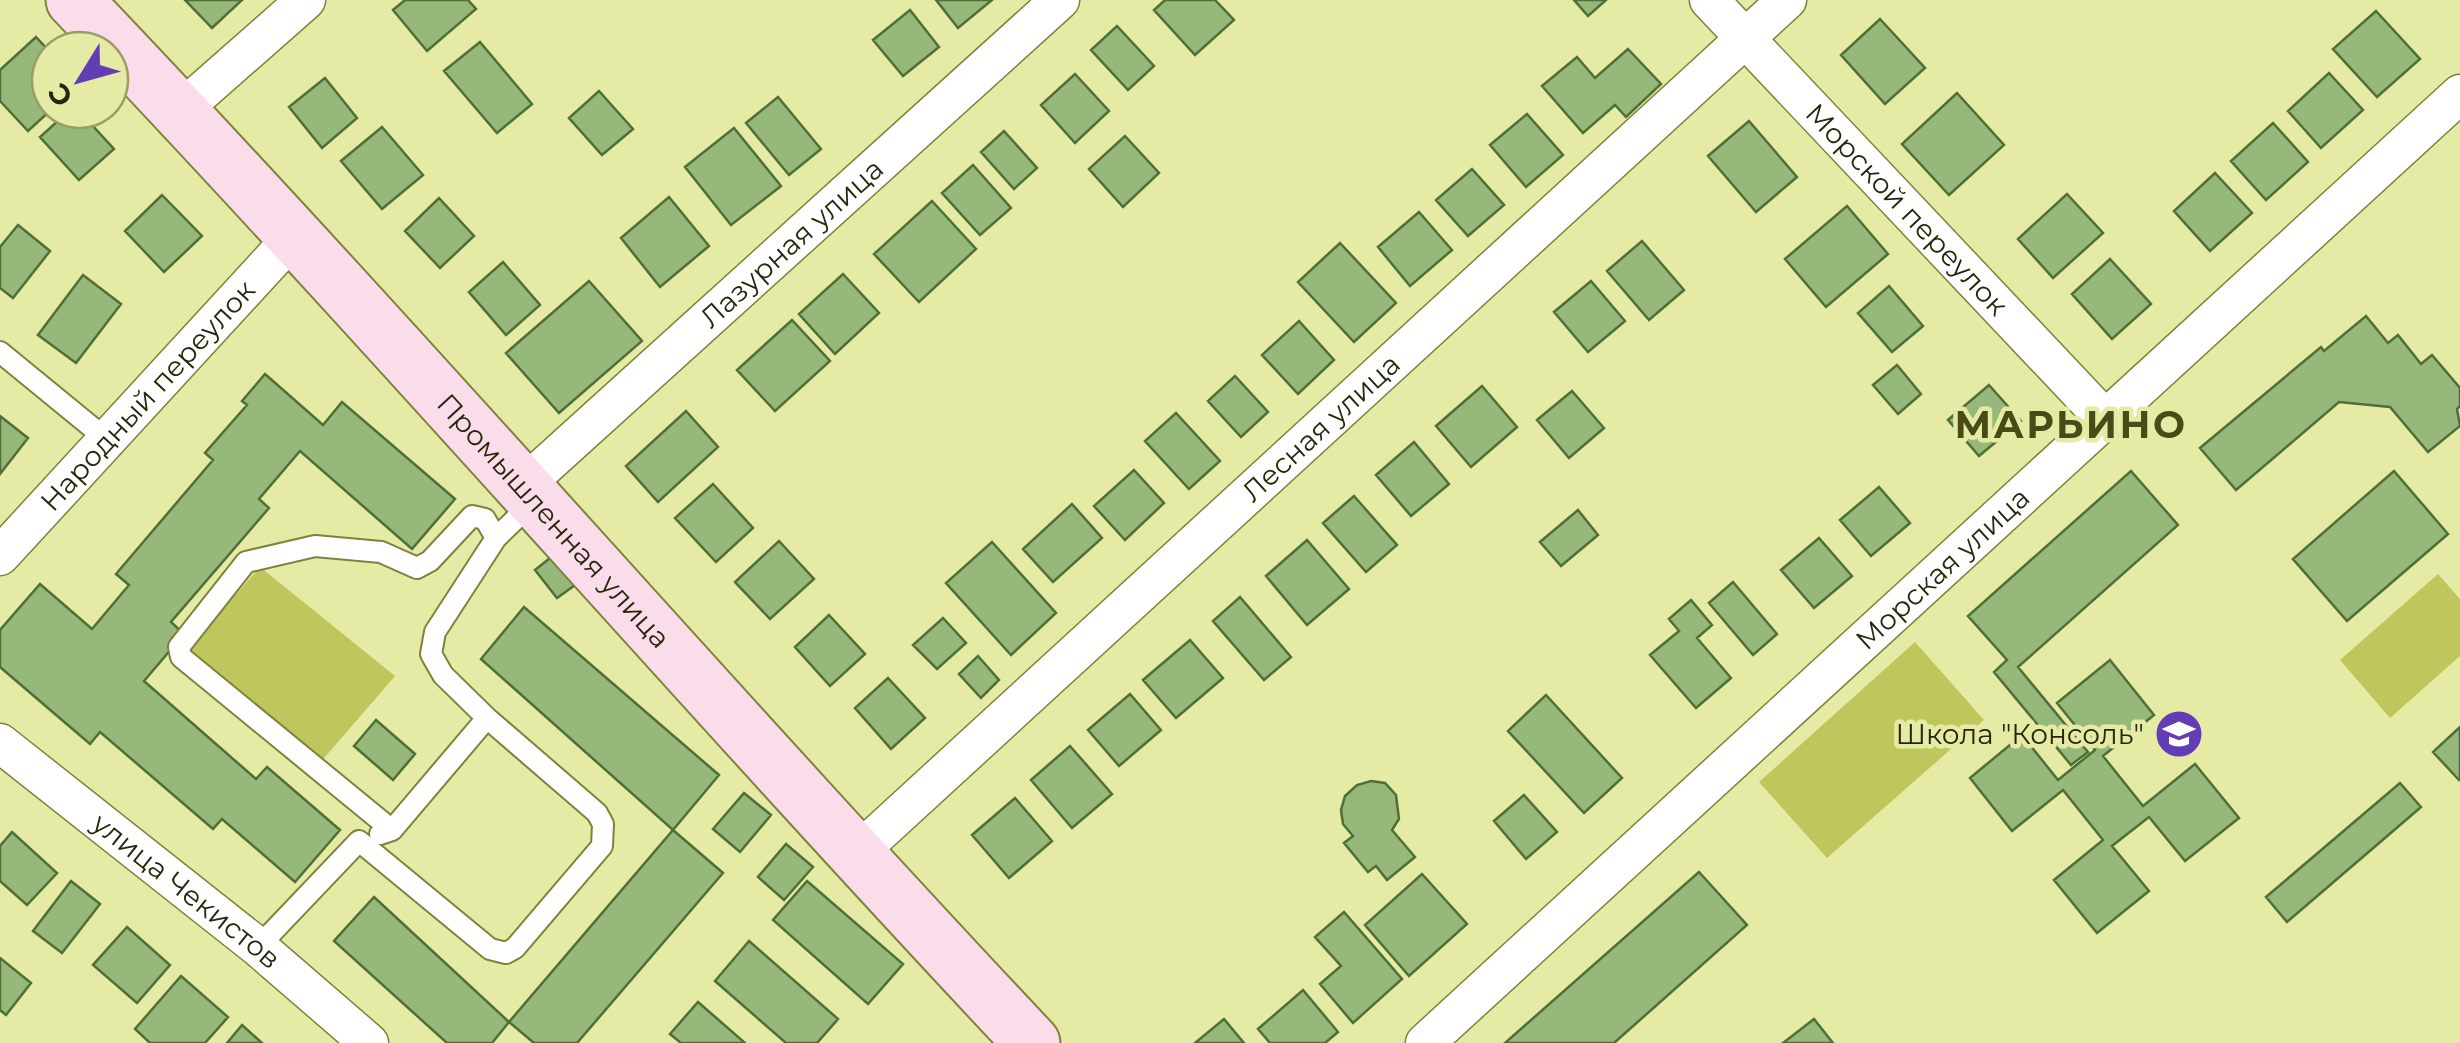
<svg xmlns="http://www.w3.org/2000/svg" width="2460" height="1043" viewBox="0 0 2460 1043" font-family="Montserrat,sans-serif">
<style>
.green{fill:#bfc65b}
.building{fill:#96b87b;stroke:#506f36;stroke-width:2.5}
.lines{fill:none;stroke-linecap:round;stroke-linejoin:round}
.lane-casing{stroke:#7e823e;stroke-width:24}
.street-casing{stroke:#7e823e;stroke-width:41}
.secondary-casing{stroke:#7e823e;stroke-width:59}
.lane{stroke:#fff;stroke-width:20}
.street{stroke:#fff;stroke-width:38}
.secondary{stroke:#fbdcea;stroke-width:55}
.labels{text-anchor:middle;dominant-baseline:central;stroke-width:9;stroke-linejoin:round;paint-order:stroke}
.street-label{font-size:28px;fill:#26270b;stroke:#e5eba4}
.poi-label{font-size:28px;fill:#26270b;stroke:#e5eba4;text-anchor:end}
.district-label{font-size:38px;font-weight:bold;letter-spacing:2.5px;fill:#484b17;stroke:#e5eba4}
</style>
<rect width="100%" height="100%" fill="#e5eba4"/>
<path class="green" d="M260,567L395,676L319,764L187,650Z
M2438,574L2460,599V656L2390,718L2340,660Z
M1915,642L1984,720L1827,858L1759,782Z"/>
<path class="building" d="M185,0H242L212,28Z
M405,0H468L476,9L427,51L393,10Z
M936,0H992L958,28Z
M1165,0H1215L1234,20L1195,55L1154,10Z
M1574,0H1606L1588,16Z
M910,10L939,47L903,76L873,40Z
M2376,11L2420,59L2377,97L2333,49Z
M1880,19L1925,68L1885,104L1841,55Z
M1117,26L1154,66L1128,90L1091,50Z
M36,37L50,52L51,110L28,131L0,101V70Z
M480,42L532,104L497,133L444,71Z
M1628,49L1661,84L1626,117L1615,105L1583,133L1542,86L1577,57L1595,78Z
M2329,73L2363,110L2321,148L2288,111Z
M1075,74L1109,111L1075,143L1041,105Z
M325,78L357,118L322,148L289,107Z
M599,91L633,129L602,155L569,118Z
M1957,93L2004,145L1949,195L1902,144Z
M778,97L821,149L789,175L746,123Z
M70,110H78L114,149L79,180L40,137Z
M1527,114L1563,155L1526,187L1490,145Z
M1749,121L1797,177L1756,212L1708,156Z
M2273,123L2308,162L2266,200L2231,161Z
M382,127L423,175L382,209L341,161Z
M734,128L781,186L731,225L685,167Z
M1004,131L1037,168L1014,189L981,152Z
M1125,136L1159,173L1123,207L1089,169Z
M973,165L1011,208L980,235L942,193Z
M1472,169L1504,205L1468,236L1436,200Z
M2215,173L2252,213L2210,251L2174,211Z
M2067,194L2103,233L2053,278L2018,239Z
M162,195L202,236L164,272L125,231Z
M669,197L709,246L660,287L621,238Z
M439,198L474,236L440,268L405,231Z
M932,201L976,249L919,302L874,254Z
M1847,206L1888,254L1826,307L1785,259Z
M1419,212L1452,250L1410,286L1378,247Z
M18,225L50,251L13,298L0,288V247Z
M1642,241L1684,290L1649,320L1607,271Z
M1340,243L1396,303L1354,342L1298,282Z
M2110,259L2151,304L2112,339L2072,294Z
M503,262L540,305L506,335L469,292Z
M843,274L879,313L835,354L799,314Z
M83,275L121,304L76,363L38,335Z
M589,281L642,341L559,413L506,353Z
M1591,281L1625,321L1588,352L1554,312Z
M1889,286L1923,326L1892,352L1858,313Z
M2366,316L2388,343L2398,335L2421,364L2432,355L2460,388V406L2457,409L2460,426L2428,452L2390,407L2339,402L2236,490L2200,448L2321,347L2324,351Z
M792,320L830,361L775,411L737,370Z
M1299,321L1334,360L1298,394L1262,355Z
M1897,365L1921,394L1898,414L1873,385Z
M265,374L323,425L342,402L455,499L412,549L300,451L259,499L269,508L171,622L184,634L144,681L256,779L267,767L340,830L295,882L222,819L213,829L100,732L90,744L0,667V630L40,584L92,629L129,585L116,574L213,460L205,453L247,405L242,401Z
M1235,376L1268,412L1241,437L1208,401Z
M1989,385L2021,421L1979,456L1948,420Z
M1482,386L1517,427L1471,467L1436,426Z
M1572,391L1604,428L1569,458L1537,420Z
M686,411L718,447L658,502L626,466Z
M1176,413L1220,461L1189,489L1145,441Z
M0,416L28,438L0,474Z
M1414,442L1449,484L1411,516L1376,475Z
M1134,470L1164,503L1125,540L1094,506Z
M2131,471L2178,525L2018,667L2088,752L2071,765L1994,672L2007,660L1968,616Z
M2394,471L2448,534L2347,621L2293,559Z
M713,484L753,528L716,562L675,518Z
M1879,487L1910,523L1871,556L1840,520Z
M1354,496L1397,545L1366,572L1323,523Z
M1072,504L1102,538L1053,582L1023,549Z
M1578,510L1598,535L1561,566L1540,542Z
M1819,538L1852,576L1814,608L1781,570Z
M1307,540L1349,589L1307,625L1266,576Z
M779,541L814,579L770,619L735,582Z
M992,542L1056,613L1011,655L946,583Z
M555,554L578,583L557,598L535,570Z
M1733,582L1777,634L1753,655L1709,603Z
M1240,597L1291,657L1264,680L1213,621Z
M1691,600L1712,625L1697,638L1731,678L1696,708L1650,655L1679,631L1669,619Z
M524,607L719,775L673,830L481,659Z
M829,615L865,654L830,686L795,647Z
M943,618L966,643L937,669L913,645Z
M1190,640L1223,678L1176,718L1143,680Z
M978,656L999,680L981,698L959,674Z
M2110,660L2154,715L2103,756L2143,806L2195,764L2239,818L2185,861L2149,817L2112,846L2149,891L2097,933L2054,880L2103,840L2063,790L2012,831L1970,778L2022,735L2058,780L2095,750L2057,703Z
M888,678L925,718L891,749L855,708Z
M1130,694L1161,730L1119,766L1088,730Z
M1546,695L1622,778L1584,813L1508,731Z
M376,720L415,754L393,780L354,746Z
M2460,727V779L2459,780L2433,752Z
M1070,746L1112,794L1072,828L1031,780Z
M1371,781L1385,783L1396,795L1399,819L1392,830L1415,857L1387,880L1376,866L1368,872L1344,843L1353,836L1343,824L1341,810L1345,796L1357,785Z
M2400,783L2421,807L2287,922L2266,897Z
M744,793L771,815L740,852L713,829Z
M1524,795L1557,832L1526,859L1494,821Z
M1015,798L1052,841L1009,878L972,835Z
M673,830L723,873L577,1043H534L509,1022Z
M12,832L57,873L27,905L0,881V846Z
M786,844L813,867L784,900L758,877Z
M1699,872L1747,925L1614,1043H1505Z
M1422,874L1467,924L1409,976L1365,925Z
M71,881L100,904L62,953L33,931Z
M807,881L903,964L868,1004L773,920Z
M374,897L509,1022L492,1043H447L334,941Z
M1344,912L1402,979L1353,1023L1320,984L1341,966L1315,937Z
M127,927L170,965L137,1003L93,965Z
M749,941L838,1019L817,1043H786L715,981Z
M0,958L31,983L6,1015L0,1010Z
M181,976L228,1017L205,1043H150L135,1029Z
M1303,990L1338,1032L1325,1043H1270L1258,1029Z
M698,1002L745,1043H681L670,1034Z
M1224,1019L1244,1043H1195Z
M1814,1019L1833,1043H1783Z
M242,1025L262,1043H227Z"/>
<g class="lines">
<g class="lane-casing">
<path id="lane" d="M0,352L105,438
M392,830L181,657L179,647L246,562L315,546L381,552L417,568L430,561L472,516L485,519L496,538
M380,834L392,830L487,718L443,675L431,654L435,632L496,538L532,503
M258,947L359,841L490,949L506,953L515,948L602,846L603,824L597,813L487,718"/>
</g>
<g class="street-casing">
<g id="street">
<path id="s1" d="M1709,0L2106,420"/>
<path d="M180,111L306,0"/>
<path id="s2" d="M523,486L1060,0"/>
<path id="s3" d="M0,556L295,235"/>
<path id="s4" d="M0,743L258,947L369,1043"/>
<path id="s5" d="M855,855L1787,0"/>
<path id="s6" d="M1425,1043L2460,94"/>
</g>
</g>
<g class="secondary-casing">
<g id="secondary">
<path id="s7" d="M74,0C400,342 708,699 1032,1043"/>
</g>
</g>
<use href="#lane" class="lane"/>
<use href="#street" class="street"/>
<use href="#secondary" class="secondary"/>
</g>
<defs>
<g id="school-disc" transform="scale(2.5)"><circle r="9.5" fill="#623db5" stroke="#e5eba4"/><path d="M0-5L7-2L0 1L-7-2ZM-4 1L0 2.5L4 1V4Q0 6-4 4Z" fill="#fff"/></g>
</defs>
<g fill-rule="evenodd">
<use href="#school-disc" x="2179" y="734"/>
</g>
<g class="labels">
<g class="street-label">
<text stroke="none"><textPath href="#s1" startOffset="288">Морской переулок</textPath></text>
<text stroke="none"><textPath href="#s2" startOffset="362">Лазурная улица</textPath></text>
<text stroke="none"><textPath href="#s3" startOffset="218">Народный переулок</textPath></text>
<text stroke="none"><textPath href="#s5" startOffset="632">Лесная улица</textPath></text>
<text stroke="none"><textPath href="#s7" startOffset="708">Промышленная улица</textPath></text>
<text stroke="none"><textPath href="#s6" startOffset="702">Морская улица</textPath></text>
<text stroke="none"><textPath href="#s4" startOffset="238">улица Чекистов</textPath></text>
</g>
<g class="poi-label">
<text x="2144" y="734">Школа "Консоль"</text>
</g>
<g class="district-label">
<text x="2071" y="424">МАРЬИНО</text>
</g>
</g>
<g transform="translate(80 80) rotate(233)"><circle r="48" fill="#e5eba4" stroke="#999d67" stroke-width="2.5"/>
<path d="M0-8L18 38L0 25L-18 38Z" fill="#623db5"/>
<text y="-15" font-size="28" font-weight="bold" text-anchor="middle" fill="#26270b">С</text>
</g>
</svg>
